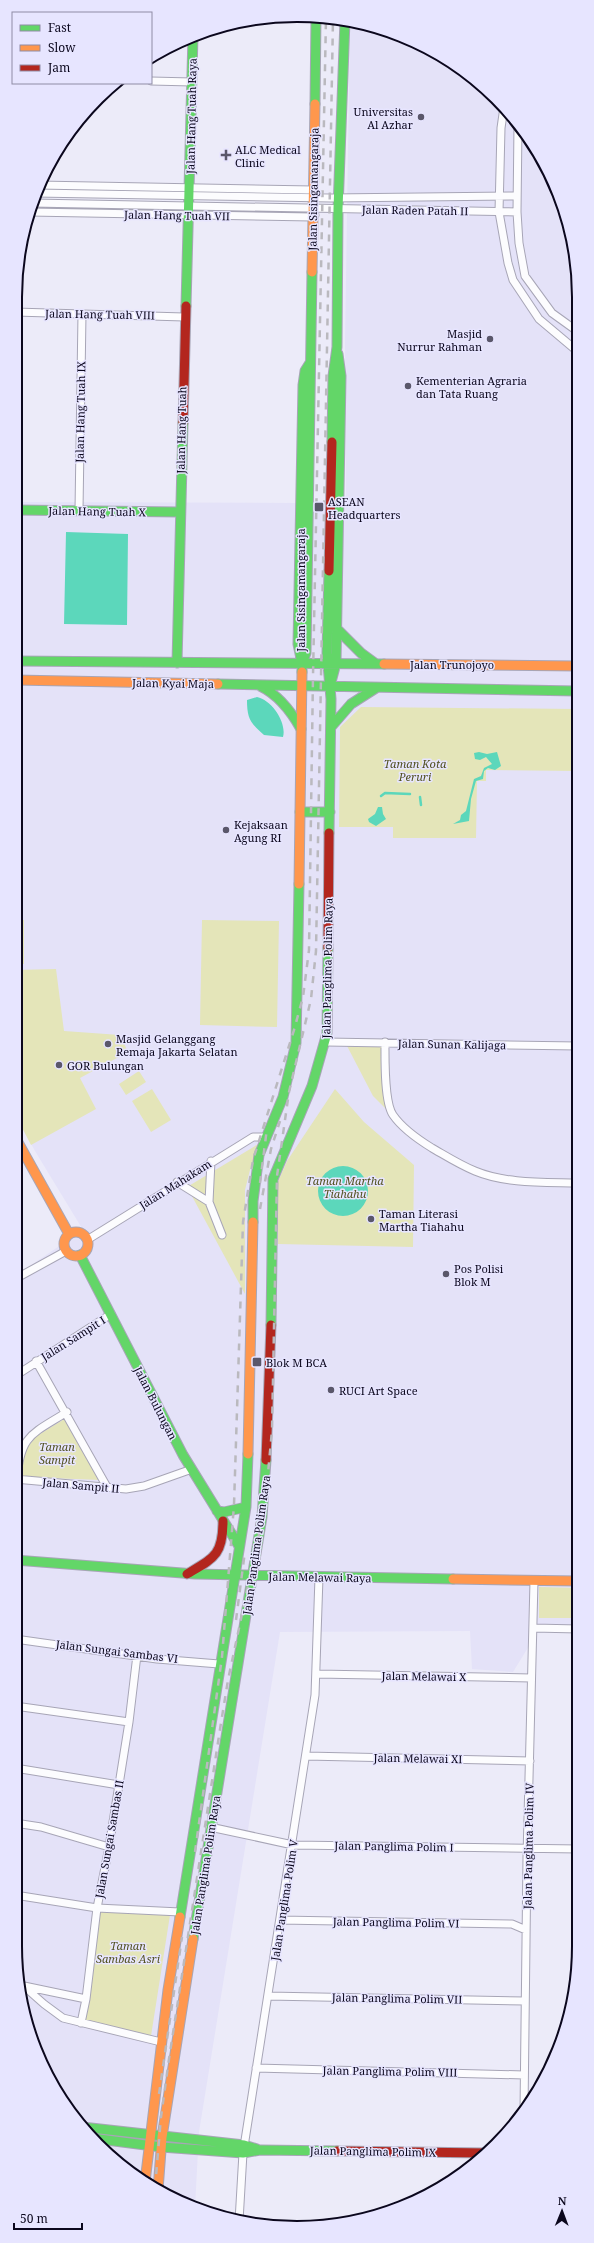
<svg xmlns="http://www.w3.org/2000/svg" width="594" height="2243" viewBox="0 0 594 2243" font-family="'Noto Serif',serif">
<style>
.built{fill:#e4e2f8}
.green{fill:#e4e5b9}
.water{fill:#5cd7bb}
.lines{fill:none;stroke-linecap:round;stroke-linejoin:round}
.stream{stroke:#5cd7bb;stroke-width:2.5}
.street-casing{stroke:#a7a5b6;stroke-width:9}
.fast-casing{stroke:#a7a5b6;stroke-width:11}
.slow-casing{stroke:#a7a5b6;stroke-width:11}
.jam-casing{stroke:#a7a5b6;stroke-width:11}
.street{stroke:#fcfcfe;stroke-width:7}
.fast{stroke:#63d668;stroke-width:9}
.slow{stroke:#ff974d;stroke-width:9}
.jam{stroke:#b3261e;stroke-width:9}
.rail{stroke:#bab9be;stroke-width:2.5;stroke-dasharray:7 7;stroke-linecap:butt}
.poi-dot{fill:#5a576a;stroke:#e7e5ff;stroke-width:1.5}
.labels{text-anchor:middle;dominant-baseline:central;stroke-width:3;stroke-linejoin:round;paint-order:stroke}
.poi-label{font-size:11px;fill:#0b071d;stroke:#e7e5ff;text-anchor:start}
.street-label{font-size:11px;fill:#0b071d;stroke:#e7e5ff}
.park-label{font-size:11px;font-style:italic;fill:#51511f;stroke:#e7e5ff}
.rim{fill:none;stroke:#0b071d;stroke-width:2}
</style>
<rect width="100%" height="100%" fill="#ecebf9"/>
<path class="built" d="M350,20L438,53L509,111L550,172L577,260L579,1626L537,1633L513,1672L472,1669L470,1631L280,1632L199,2132L195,2207L172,2199L126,2170L85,2132L36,2054L20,2001L15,1946V1276L83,1230L35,1151L15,1114V502L295,503L346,508L345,344Z"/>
<path class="green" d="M361,707L577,709V771L486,770V781H477L476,838H393V827H339L340,727Z
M15,868H23V908H15Z
M15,920H24V964H15Z
M202,920L279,921L277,1027L200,1025Z
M56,969L64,1031L120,1035L128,1052L80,1078L96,1109L31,1145L15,1114V970Z
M346,1044L388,1046L389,1112L373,1096Z
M139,1071L146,1082L126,1095L119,1084Z
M152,1089L171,1120L151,1132L132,1101Z
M335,1089L364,1122L414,1165L413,1247L278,1244L277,1184L287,1161Z
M260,1143L251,1166L245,1190V1294L187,1187Z
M66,1418L101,1480L22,1477L21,1457L35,1437Z
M539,1587L578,1588L579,1618H539Z
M96,1911L170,1915L151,2036L85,2020Z"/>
<path class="water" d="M66,532L128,534L127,625L64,624Z
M257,697C272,700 287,723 283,737L264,735C250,723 247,718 247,700Z
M479,752L487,754L497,752L501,766L495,770L488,768L484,771L483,779L476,781L471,799L469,821L453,824L460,820L461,815L466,811L474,779L481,776L484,768L492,764L486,757L480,760L475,759L474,753Z
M378,807H382L383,814L386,819L376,826L369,822L368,819L375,814Z
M318 1191a25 25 0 1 1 50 0a25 25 0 1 1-50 0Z"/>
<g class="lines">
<path class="stream" d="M381,796L385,793L410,794
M420,797L421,805"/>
<g class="street-casing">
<path id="street" d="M151,81L192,82
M504,107L501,128L499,212L508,263L513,280L539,319L577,351
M518,125L517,212L519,243L525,276L552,313L577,331
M38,185L313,190L315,192
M35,193L331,198L517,196
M32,203L517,212
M29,212L312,217L315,215
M15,312L184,317
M79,510L82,314
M326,1042L578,1046
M385,1042C385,1058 384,1102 393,1115C402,1128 419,1140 432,1148C446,1156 460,1165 475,1171C506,1184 545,1182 578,1183
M211,1161L209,1202L222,1235
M177,1182L209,1202
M87,1240L253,1137H266
M15,1279L66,1251
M36,1361L107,1487
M15,1376L111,1314
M15,1479L126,1489L144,1486L192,1469
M17,1479C20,1435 32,1434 67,1412
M533,1628L579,1629
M15,1639L157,1659L219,1664
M317,1674L531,1678
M15,1706L129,1722
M306,1756L530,1761
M15,1768L119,1785
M15,1823L41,1827L109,1847
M210,1827L293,1845L579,1849
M15,1895L97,1908L180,1912
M280,1920L512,1924L526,1930
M18,1981L44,2004L63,2018L161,2042
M24,1986L86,1999
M268,1996L525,2001
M81,2023L86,1999L97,1908L109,1847L129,1722L137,1655
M256,2068L524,2075
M524,2111L527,1857L534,1581
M239,2221L243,2153L315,1695L319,1577"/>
</g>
<g class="fast-casing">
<path id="fast" d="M315,104L316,17
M186,306L193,35
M332,442L333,376L337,347L338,209L345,20
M15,510L179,512
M329,571L327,653L331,699L329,833
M337,629L361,653L376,664
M15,661L384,664
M177,663L183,423
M302,663L298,644L303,385L305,371L310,363
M302,672V663L306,653L312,272
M331,682L336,663L341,376L338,354
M218,684L577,691
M260,686C279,695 291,711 301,729
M331,727L351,704L376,688
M300,812H330
M253,1222V1201L259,1155L283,1097L296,1043L299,884
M80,1255L183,1455L239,1546
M271,1325L273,1179L312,1086L327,1033L328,948
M217,1511L224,1512L246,1507
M15,1560L195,1574L453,1579
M180,1917L246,1507L248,1454
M193,1939L262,1517L266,1460
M82,2127L244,2145L257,2149
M91,2138L161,2147L243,2153L260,2150L337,2151"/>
</g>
<g class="slow-casing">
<path id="slow" d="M312,272L315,104
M384,664L577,666
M15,680L218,684
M299,884L302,672
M15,1137L69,1234
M64 1244a12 12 0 1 1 24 0a12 12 0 1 1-24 0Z
M248,1454L253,1222
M453,1579L578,1581
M145,2182L168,1990L180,1917
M158,2190L162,2137L193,1939"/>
</g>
<g class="jam-casing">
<path id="jam" d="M183,423L186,306
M329,571L332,442
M328,948L329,833
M266,1460L271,1325
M187,1574C214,1558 223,1555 223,1521
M337,2151L486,2153"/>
</g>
<use href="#street" class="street"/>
<use href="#fast" class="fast"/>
<use href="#slow" class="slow"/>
<use href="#jam" class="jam"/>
<path class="rail" d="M260,1183L267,1128
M260,1209L271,1149L280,1121
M236,1620L245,1551
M195,1852L222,1657L234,1505L243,1222L253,1160L294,1030L303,997L309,950L313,676L326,18
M159,2094L182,1937
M155,2188L161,2117L169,2059L221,1723L228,1680L265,1506L272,1430L277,1176L289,1092L311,999L316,951L333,19"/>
</g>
<g class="poi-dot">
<circle cx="421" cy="117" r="4"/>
<path d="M224 149h4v4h4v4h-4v4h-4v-4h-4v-4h4z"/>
<circle cx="490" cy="339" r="4"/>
<circle cx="408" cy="386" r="4"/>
<rect x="314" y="502" width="10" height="10" rx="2"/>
<circle cx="226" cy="830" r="4"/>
<circle cx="108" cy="1044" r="4"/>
<circle cx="59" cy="1065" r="4"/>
<circle cx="371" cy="1219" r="4"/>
<circle cx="446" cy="1274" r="4"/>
<rect x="252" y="1357" width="10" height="10" rx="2"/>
<circle cx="331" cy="1390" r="4"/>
</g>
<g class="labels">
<g class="poi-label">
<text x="413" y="111" text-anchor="end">Universitas<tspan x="413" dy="13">Al Azhar</tspan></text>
<text x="235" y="149">ALC Medical<tspan x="235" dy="13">Clinic</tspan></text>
<text x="482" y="333" text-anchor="end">Masjid<tspan x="482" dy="13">Nurrur Rahman</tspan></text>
<text x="416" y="380">Kementerian Agraria<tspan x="416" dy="13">dan Tata Ruang</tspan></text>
<text x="328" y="501">ASEAN<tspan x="328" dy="13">Headquarters</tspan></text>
<text x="234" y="824">Kejaksaan<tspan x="234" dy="13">Agung RI</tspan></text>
<text x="116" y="1038">Masjid Gelanggang<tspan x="116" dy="13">Remaja Jakarta Selatan</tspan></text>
<text x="67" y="1065">GOR Bulungan</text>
<text x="379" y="1213">Taman Literasi<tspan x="379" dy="13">Martha Tiahahu</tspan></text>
<text x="454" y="1268">Pos Polisi<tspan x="454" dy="13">Blok M</tspan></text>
<text x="266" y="1362">Blok M BCA</text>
<text x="339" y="1390">RUCI Art Space</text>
</g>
<g class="street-label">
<text transform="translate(191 116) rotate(-89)">Jalan Hang Tuah Raya</text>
<text transform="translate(313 189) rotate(-89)">Jalan Sisingamangaraja</text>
<text transform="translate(415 210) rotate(1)">Jalan Raden Patah II</text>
<text transform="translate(177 215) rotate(1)">Jalan Hang Tuah VII</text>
<text transform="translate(100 314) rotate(1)">Jalan Hang Tuah VIII</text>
<text transform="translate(80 412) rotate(-89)">Jalan Hang Tuah IX</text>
<text transform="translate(181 430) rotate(-89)">Jalan Hang Tuah</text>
<text transform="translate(97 511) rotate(1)">Jalan Hang Tuah X</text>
<text transform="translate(300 590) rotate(-90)">Jalan Sisingamangaraja</text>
<text x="452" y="664">Jalan Trunojoyo</text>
<text transform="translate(173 683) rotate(1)">Jalan Kyai Maja</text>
<text transform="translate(327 968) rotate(-89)">Jalan Panglima Polim Raya</text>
<text transform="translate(452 1044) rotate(1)">Jalan Sunan Kalijaga</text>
<text transform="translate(175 1184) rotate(-32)">Jalan Mahakam</text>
<text transform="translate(73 1338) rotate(-32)">Jalan Sampit I</text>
<text transform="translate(156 1403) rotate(63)">Jalan Bulungan</text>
<text transform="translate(81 1485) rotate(5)">Jalan Sampit II</text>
<text transform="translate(256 1545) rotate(-82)">Jalan Panglima Polim Raya</text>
<text transform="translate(320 1577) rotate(1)">Jalan Melawai Raya</text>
<text transform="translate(117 1651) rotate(7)">Jalan Sungai Sambas VI</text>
<text transform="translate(424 1676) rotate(1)">Jalan Melawai X</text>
<text transform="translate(418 1758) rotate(1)">Jalan Melawai XI</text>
<text transform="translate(109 1839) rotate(-80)">Jalan Sungai Sambas II</text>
<text transform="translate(394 1846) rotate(1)">Jalan Panglima Polim I</text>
<text transform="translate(528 1846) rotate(-89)">Jalan Panglima Polim IV</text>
<text transform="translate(205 1865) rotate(-81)">Jalan Panglima Polim Raya</text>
<text transform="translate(284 1900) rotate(-81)">Jalan Panglima Polim V</text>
<text transform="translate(396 1922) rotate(1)">Jalan Panglima Polim VI</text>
<text transform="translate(397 1998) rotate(1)">Jalan Panglima Polim VII</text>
<text transform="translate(390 2071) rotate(1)">Jalan Panglima Polim VIII</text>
<text transform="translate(373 2151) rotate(1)">Jalan Panglima Polim IX</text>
</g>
<g class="park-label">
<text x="415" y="763">Taman Kota<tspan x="415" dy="13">Peruri</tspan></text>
<text x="345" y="1180">Taman Martha<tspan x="345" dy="13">Tiahahu</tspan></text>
<text x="57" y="1446">Taman<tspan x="57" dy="13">Sampit</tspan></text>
<text x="128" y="1945">Taman<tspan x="128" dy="13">Sambas Asri</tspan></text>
</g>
</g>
<path d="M0 0H594V2243H0ZM297 22H297A275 275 0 0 1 572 297V1946A275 275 0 0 1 297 2221H297A275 275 0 0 1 22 1946V297A275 275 0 0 1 297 22Z" fill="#e7e5ff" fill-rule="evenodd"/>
<path class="rim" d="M297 22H297A275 275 0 0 1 572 297V1946A275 275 0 0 1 297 2221H297A275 275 0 0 1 22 1946V297A275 275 0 0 1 297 22Z"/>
<rect x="12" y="12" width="140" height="72" fill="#e7e5ff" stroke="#8f8ca5"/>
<rect x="20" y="25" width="20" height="6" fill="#63d668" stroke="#8f8ca5"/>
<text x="48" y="32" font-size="12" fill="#0b071d">Fast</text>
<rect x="20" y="45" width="20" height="6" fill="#ff974d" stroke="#8f8ca5"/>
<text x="48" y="52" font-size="12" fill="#0b071d">Slow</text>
<rect x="20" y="65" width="20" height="6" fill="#b3261e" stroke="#8f8ca5"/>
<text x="48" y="72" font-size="12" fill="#0b071d">Jam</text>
<g transform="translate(562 2211) rotate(1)" stroke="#e7e5ff" stroke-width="3" paint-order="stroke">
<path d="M0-3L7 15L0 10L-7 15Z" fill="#0b071d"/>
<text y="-6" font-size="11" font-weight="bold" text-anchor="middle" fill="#0b071d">N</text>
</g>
<path d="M14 2223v6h68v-6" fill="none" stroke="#0b071d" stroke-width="2"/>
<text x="20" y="2223" font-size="12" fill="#0b071d" stroke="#e7e5ff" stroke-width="3" paint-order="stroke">50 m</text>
</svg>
